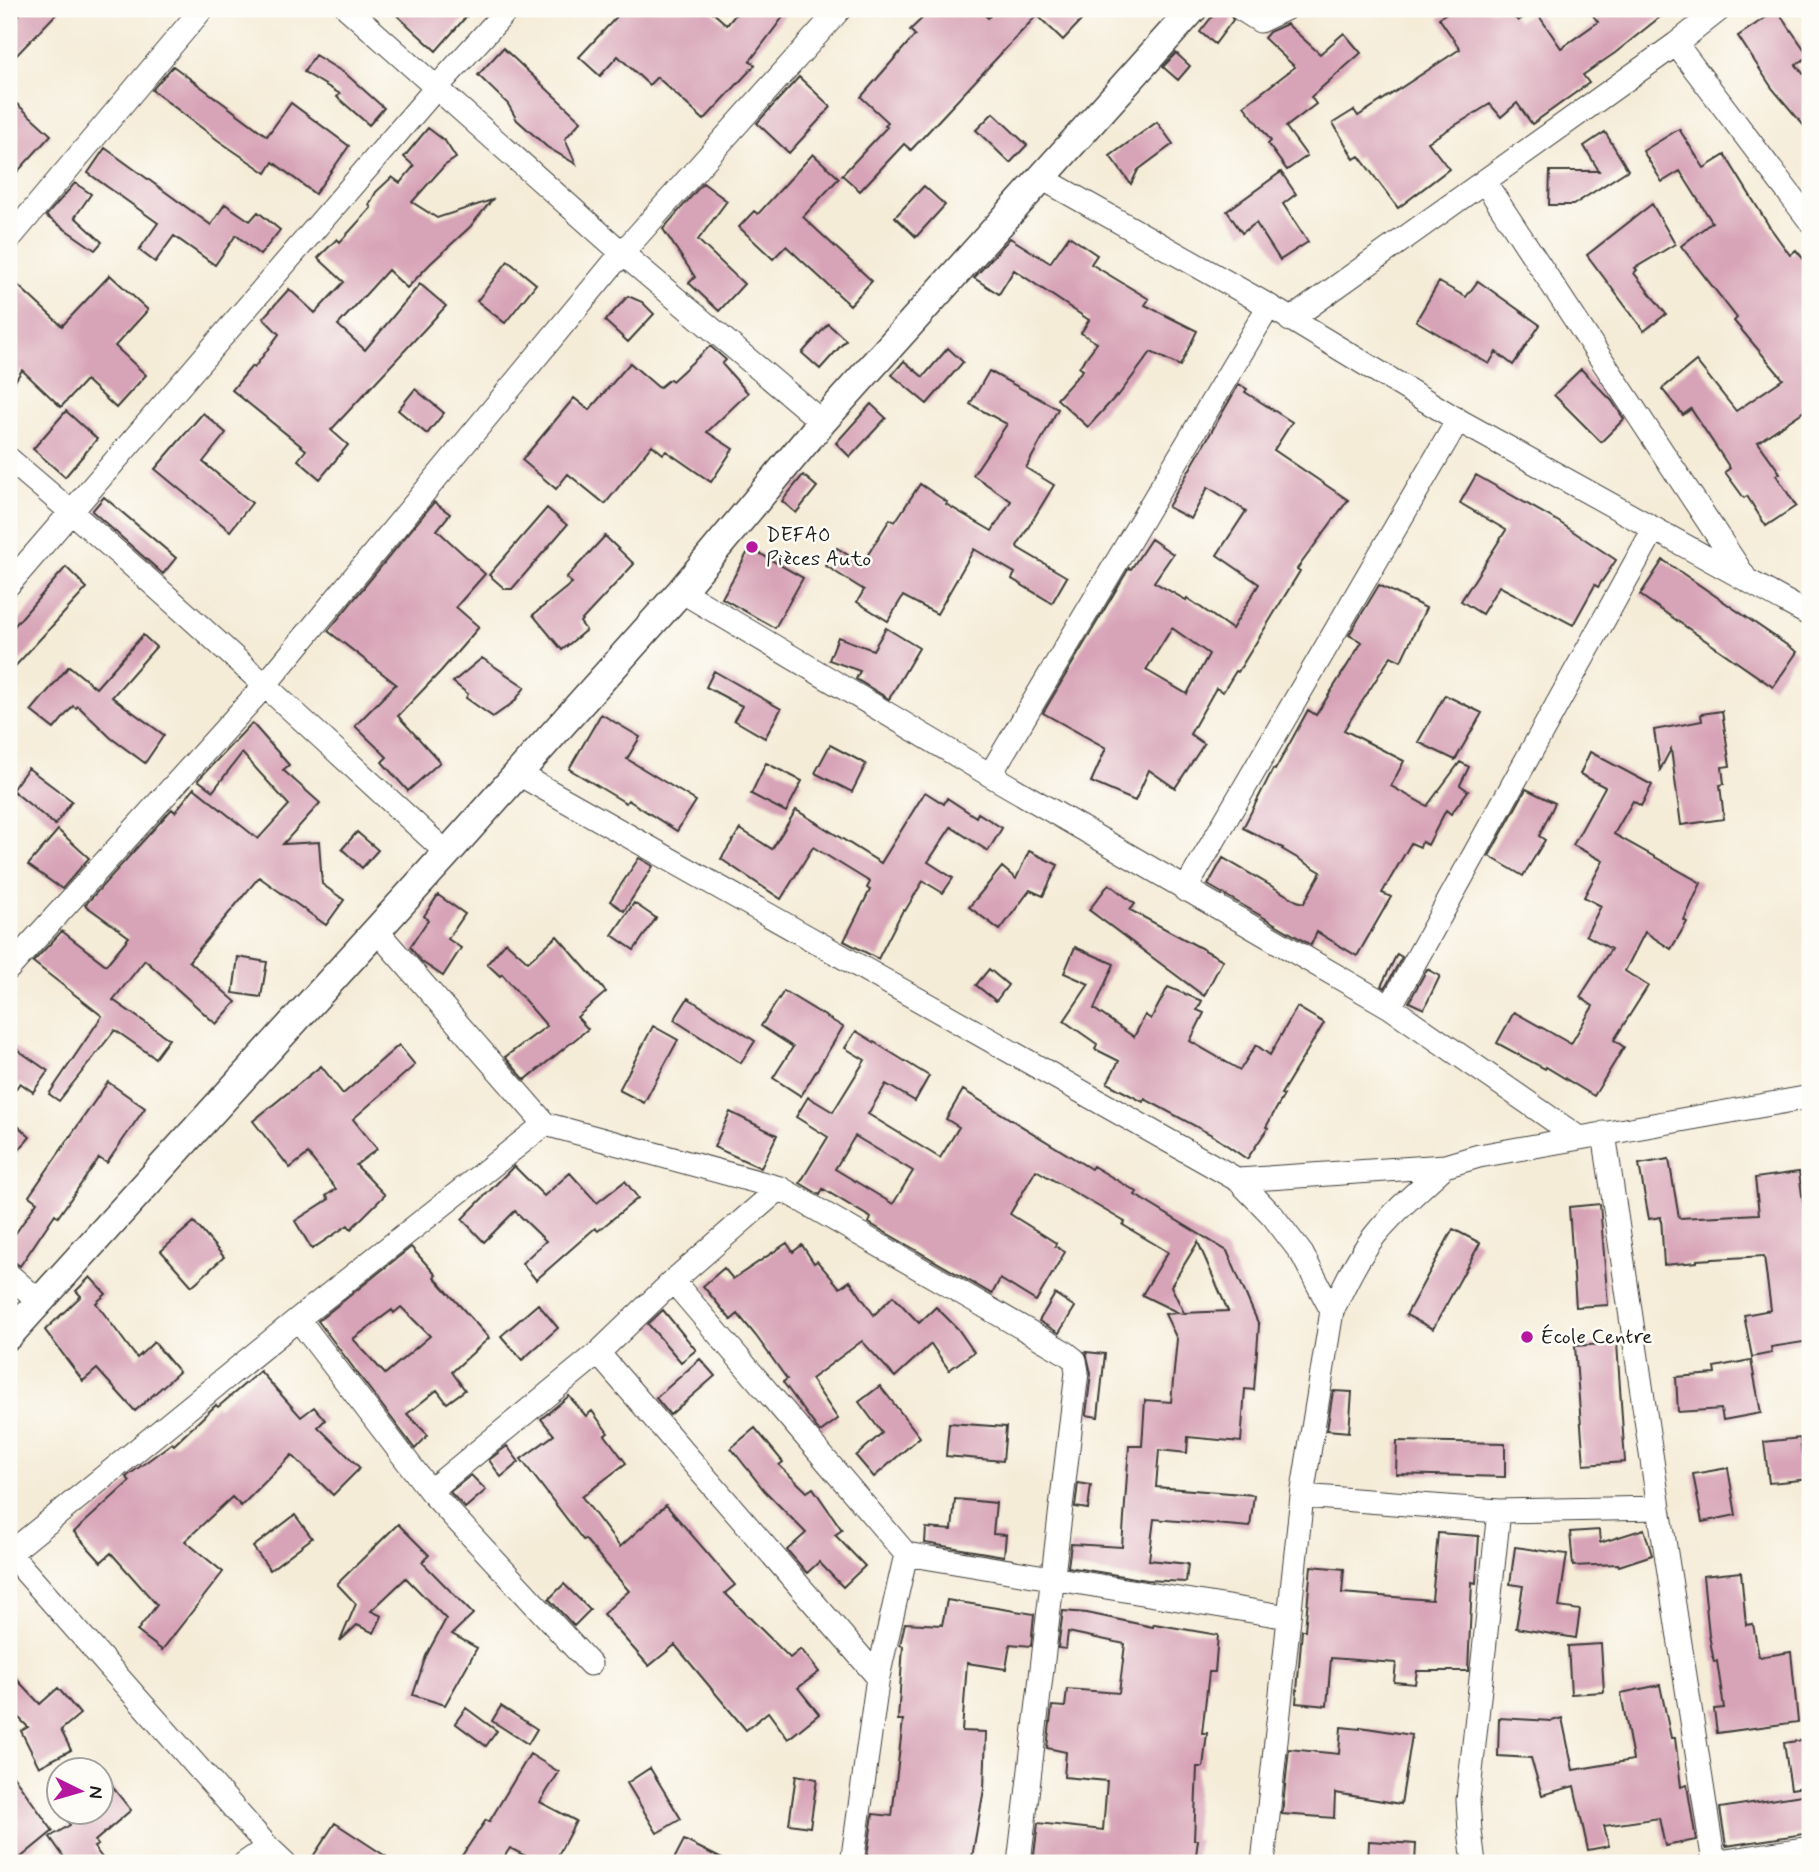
<svg xmlns="http://www.w3.org/2000/svg" width="1819" height="1872" viewBox="0 0 1819 1872" font-family="Mynerve,sans-serif">
<style>
.building{fill:#d7a3b6;fill-rule:evenodd}
.lines{fill:none;stroke-linecap:round;stroke-linejoin:round}
.minor-casing{stroke:#3d3b38;stroke-width:25}
.tertiary-casing{stroke:#3d3b38;stroke-width:31}
.minor{stroke:#fff;stroke-width:23}
.tertiary{stroke:#fff;stroke-width:28}
.poi-dot{fill:#b5179e;stroke:#fdfcf7;stroke-width:2.5}
.labels{text-anchor:middle;dominant-baseline:central;stroke-width:5;stroke-linejoin:round;paint-order:stroke}
.poi-label{font-size:21px;fill:#1c1c1c;stroke:#fdfcf7;text-anchor:start}
</style>
<rect width="100%" height="100%" fill="#fdfcf7"/>
<filter id="ink" filterUnits="userSpaceOnUse"><feTurbulence type="fractalNoise" baseFrequency=".0143" numOctaves="2"/><feDisplacementMap in="SourceGraphic" scale="14" xChannelSelector="R" yChannelSelector="G"/><feConvolveMatrix kernelMatrix="1 2 1 2 8 2 1 2 1" color-interpolation-filters="sRGB"/></filter>
<filter id="wash" filterUnits="userSpaceOnUse"><feTurbulence type="fractalNoise" baseFrequency=".00686" numOctaves="4" result="noise"/><feDisplacementMap in="SourceGraphic" scale="28" xChannelSelector="R" yChannelSelector="G"/><feGaussianBlur stdDeviation="1.57" result="paint"/><feColorMatrix in="noise" values="0 0 0 0 0 0 0 0 0 0 0 0 0 0 0 0 0 1.4 0 .05"/><feComposite in="paint" operator="in"/></filter>
<g filter="url(#wash)">
<rect width="100%" height="100%" fill="#f5ecd8"/>
<g id="blocks">
<path class="building" d="M24,9H61L9,63V25Z
M390,9H473L436,51Z
M624,9H709L727,25L740,9H789L750,61L755,65L704,120L657,77L649,85L618,56L600,76L579,57Z
M932,9H979L988,18L996,9H1092L1063,40L1037,15L911,150L904,144L860,191L842,175L887,127L885,126L888,122L861,97L915,35L910,30Z
M1218,9H1227L1233,20L1215,44L1200,32Z
M1453,9H1508L1518,21L1535,10L1561,48L1598,22L1588,9H1670L1615,53L1583,75L1589,83L1532,124L1517,103L1501,117L1490,104L1428,142L1449,169L1398,208L1359,156L1354,159L1333,123L1354,110L1358,116L1460,49L1439,18Z
M1777,10L1809,56L1796,65L1810,82V133L1772,88L1738,36Z
M1287,24L1320,54L1344,33L1361,53L1311,97L1316,104L1286,127L1307,156L1287,170L1268,144L1271,141L1244,106L1295,67L1264,38L1269,32Z
M503,48L581,121L565,139L576,164L547,147L517,120L508,104L478,75Z
M1176,53L1190,66L1178,80L1163,67Z
M315,55L346,74L384,108L369,125L337,97L340,94L304,72Z
M173,66L267,136L291,103L349,146L315,194L273,162L266,173L219,141L152,90Z
M799,77L831,107L789,153L757,123Z
M17,104L51,135L9,181V113Z
M993,113L1027,145L1010,163L976,130Z
M1157,122L1173,144L1138,170L1131,184L1110,156Z
M428,128L445,141L456,158L444,166L412,202L437,218L492,200L470,227L431,263L407,288L388,270L338,325L365,350L420,284L446,306L331,430L348,445L320,479L298,460L306,450L232,390L252,366L254,368L279,334L263,318L289,289L315,313L344,282L318,258L337,239L340,242L371,208L369,205L376,192L392,177L400,183L414,166L404,157Z
M1679,129L1704,168L1725,155L1769,226L1790,255L1796,250L1810,267V407L1758,442L1780,473L1776,475L1796,506L1766,526L1747,496L1744,498L1725,472L1730,468L1691,409L1683,415L1662,389L1696,361L1736,411L1783,379L1734,321L1737,318L1681,246L1712,222L1680,171L1662,182L1643,151Z
M1605,132L1628,170L1573,205H1549L1550,171H1599L1584,146Z
M105,148L211,225L225,204L250,221L258,212L280,230L260,255L236,235L215,265L174,236L155,262L139,250L158,223L88,173Z
M813,154L839,178L803,217L872,281L850,305L786,246L773,259L739,227L754,211L758,214Z
M1281,172L1296,194L1283,204L1308,242L1280,260L1256,223L1242,233L1227,211Z
M75,183L91,194L75,217L102,242L95,250L46,216Z
M703,183L727,201L698,240L744,284L719,311L689,283L695,277L663,229Z
M924,186L945,205L916,237L895,217Z
M1652,204L1675,244L1635,268L1637,270L1634,273L1666,314L1644,331L1587,255Z
M1069,236L1097,255L1091,264L1149,299L1145,305L1197,331L1180,366L1151,352L1118,396L1117,395L1088,427L1057,399L1083,370L1079,367L1097,343L1081,333L1089,320L1014,270L999,294L974,278L1010,238L1050,263Z
M508,261L536,284L505,323L477,301Z
M110,275L148,310L115,346L146,375L116,408L86,380L61,407L22,370L9,391V277L62,326Z
M1478,281L1540,325L1513,365L1496,352L1489,364L1416,321L1439,282L1466,297Z
M628,296L642,302L654,314L628,342L605,321Z
M828,324L846,340L820,369L802,353Z
M710,346L726,360L722,364L748,393L707,432L733,449L711,482L666,451L663,454L652,445L605,504L568,474L556,489L522,460L574,398L589,410L630,363L659,388L670,379L672,381Z
M948,348L963,362L927,404L892,375L904,361L923,377Z
M1581,369L1612,401L1624,419L1601,442L1554,395Z
M989,371L1058,409L1026,468L1054,485L1017,546L1018,548L1067,577L1052,603L1012,579L1015,573L974,549L937,614L903,596L888,621L857,602L864,590L826,566L837,548L862,564L890,519L895,522L920,484L947,502L946,504L992,531L1011,501L973,475L1007,424L970,404Z
M1239,384L1247,389L1245,392L1292,422L1274,450L1348,500L1297,569L1300,571L1238,672L1236,671L1223,692L1216,688L1190,734L1204,744L1175,788L1149,770L1135,801L1091,782L1106,748L1043,713L1129,568L1131,569L1151,539L1173,554L1154,582L1186,600L1187,598L1232,629L1259,584L1217,555L1246,511L1208,487L1191,519L1168,507ZM1172,628L1209,654L1187,694L1146,670Z
M415,389L444,413L427,434L398,410Z
M871,404L886,418L850,457L836,443Z
M66,411L97,439L65,477L33,449Z
M203,413L226,433L203,462L252,503L230,531L155,469Z
M803,475L817,487L796,513L782,501Z
M1476,475L1559,522L1616,560L1598,587L1595,585L1573,625L1499,586L1482,614L1461,601L1506,530L1460,503Z
M104,497L176,558L163,574L92,511Z
M434,502L450,514L437,530L485,574L456,607L479,627L441,671L398,716L440,762L408,791L382,762L387,757L355,726L396,684L328,631Z
M547,508L567,525L512,589H505L489,575Z
M605,536L634,564L580,622L586,630L562,650L533,615L572,583L566,578Z
M750,548L803,578L775,628L722,598Z
M1663,560L1797,652L1773,687L1640,595Z
M66,567L87,588L9,673V632Z
M1379,585L1426,608L1401,661L1391,656L1344,730L1404,761L1391,786L1427,806L1460,762L1469,767L1460,785L1468,791L1451,814L1446,810L1428,845L1422,842L1420,847L1411,843L1382,893L1391,897L1357,956L1317,932L1311,945L1208,885L1223,858L1297,901L1304,903L1321,872L1282,849L1283,848L1243,828L1273,769L1275,770L1308,710L1316,715L1362,642L1349,635Z
M886,628L919,648L889,699L856,679L860,671L829,660L838,637L873,650Z
M143,635L156,647L112,697L164,735L145,763L111,738L78,706L76,708L73,706L54,729L31,711L69,666L96,688Z
M482,658L525,687L514,702L493,717L466,698L468,694L453,682Z
M714,671L781,709L765,738L734,720L742,706L706,687Z
M1445,695L1482,713L1455,760L1418,742Z
M1722,711L1730,766L1722,767L1724,784L1720,785L1724,819L1681,825L1671,749L1660,770L1654,730L1702,721L1701,714Z
M601,714L640,737L627,759L696,801L677,831L628,800L626,803L569,769Z
M252,723L289,765L283,770L320,803L283,844L319,842L322,884L344,900L326,925L259,877L189,961L236,1002L216,1024L145,960L113,1000L169,1039L155,1058L115,1030L59,1101L49,1094L102,1016L33,962L62,931L106,965L129,937L85,905L172,809L175,812L194,788L258,839L289,805L242,753L213,791L198,780Z
M830,745L866,764L852,792L815,773Z
M1590,752L1652,785L1641,806L1633,801L1614,834L1701,883L1684,920L1687,922L1671,949L1645,932L1625,971L1648,986L1614,1040L1624,1047L1594,1096L1546,1067L1545,1069L1497,1043L1514,1012L1571,1044L1593,1006L1580,997L1611,949L1586,935L1601,906L1584,897L1603,861L1573,845L1605,787L1580,774Z
M766,763L802,781L786,812L751,794Z
M28,768L72,801L55,825L12,790Z
M1526,789L1555,803L1539,836L1545,840L1523,876L1489,856Z
M925,792L944,804L947,798L976,817L978,813L1002,828L988,851L951,827L928,862L953,878L943,893L923,881L905,911L903,910L878,959L844,941L870,890L867,888L870,882L813,847L781,899L721,859L740,829L772,849L796,810L881,863Z
M58,830L89,858L62,889L28,865Z
M357,832L378,850L362,868L342,849Z
M1029,851L1058,865L1043,896L1030,890L1000,930L969,907L1002,867L1016,879Z
M639,858L653,866L624,911L610,901Z
M1109,884L1135,904L1130,910L1223,960L1204,996L1089,910Z
M438,895L465,914L448,939L461,948L443,976L422,962L410,947L428,920L424,916Z
M634,903L656,918L634,950L612,935Z
M557,936L606,992L577,1017L588,1029L525,1080L505,1057L547,1026L502,974L500,976L487,964L506,942L528,962Z
M1075,947L1114,964L1094,1009L1134,1037L1145,1015L1151,1019L1168,987L1202,1001L1197,1010L1204,1013L1190,1041L1240,1070L1256,1045L1270,1055L1297,1007L1324,1023L1281,1094L1284,1095L1266,1127L1268,1128L1247,1159L1212,1135L1145,1099L1143,1102L1107,1083L1119,1061L1095,1049L1097,1044L1064,1021L1089,984L1064,973Z
M1397,954L1402,957L1385,988L1381,986Z
M238,957L267,962L261,997L233,993Z
M989,969L1008,985L996,1001L976,985Z
M1427,969L1440,976L1424,1009L1409,1002Z
M784,991L843,1027L801,1096L773,1078L793,1047L761,1026Z
M688,998L755,1041L741,1063L674,1020Z
M653,1026L678,1040L644,1103L619,1090Z
M856,1031L929,1076L915,1101L886,1084L868,1114L940,1158L959,1127L946,1119L963,1090L1091,1169L1093,1166L1137,1192L1135,1195L1227,1251L1259,1325L1254,1390L1245,1389L1241,1442L1188,1437L1187,1453L1159,1450L1156,1487L1254,1495L1250,1527L1154,1519L1149,1560L1188,1564L1186,1582L1147,1580L1068,1567L1071,1544L1122,1547L1129,1446H1142L1145,1400L1171,1402L1177,1339L1165,1314L1179,1313L1142,1295L1168,1252L1123,1225L1125,1222L1036,1170L1010,1214L1056,1243L1055,1246L1065,1252L1036,1301L1000,1279L992,1294L869,1223L871,1218L823,1189L820,1195L800,1183L828,1137L796,1117L808,1097L833,1112L865,1060L845,1048ZM855,1136L913,1171L893,1204L835,1169ZM1198,1242L1228,1311L1184,1313L1171,1286Z
M9,1044L48,1071L33,1092L20,1083L9,1098Z
M399,1045L415,1065L353,1119L377,1149L356,1165L385,1195L351,1229L348,1225L312,1249L295,1221L329,1199L326,1196L336,1189L308,1154L290,1168L253,1121L321,1066L343,1094Z
M108,1082L145,1108L107,1163L99,1158L58,1217L55,1214L20,1266L9,1258V1243L37,1202L29,1196Z
M730,1112L777,1135L761,1168L714,1147Z
M9,1118L30,1137L9,1162Z
M1669,1159L1679,1218L1759,1214L1755,1178L1799,1172L1810,1256V1341L1771,1347L1772,1353L1752,1357L1744,1315L1771,1310L1764,1256L1697,1260V1262L1664,1265L1661,1217L1649,1219L1639,1164Z
M514,1166L544,1196L570,1173L597,1203L625,1181L638,1198L598,1231L595,1228L536,1280L522,1263L546,1241L515,1211L484,1242L462,1219Z
M1600,1204L1608,1305L1576,1307L1569,1207Z
M194,1222L224,1257L192,1286L161,1251Z
M1453,1229L1480,1243L1433,1329L1406,1315Z
M787,1243L793,1252L802,1245L814,1263L817,1261L840,1288L850,1281L874,1315L893,1296L919,1323L936,1307L958,1329L974,1352L949,1370L931,1344L895,1377L862,1341L811,1379L838,1419L820,1432L783,1382L787,1379L756,1336L738,1314L731,1320L703,1286L724,1268L733,1279Z
M411,1247L436,1275L434,1277L489,1338L452,1372L465,1390L447,1403L437,1390L407,1414L428,1435L415,1449L318,1321ZM401,1307L430,1336L385,1374L353,1339L392,1310L394,1313Z
M90,1277L106,1294L96,1303L137,1358L154,1342L179,1372L135,1411L97,1369L83,1381L45,1330L81,1296L76,1291Z
M1055,1294L1075,1307L1059,1333L1039,1321Z
M538,1304L558,1328L522,1360L501,1336Z
M663,1310L696,1350L681,1362L648,1324Z
M1617,1343L1625,1462L1584,1465L1575,1346Z
M1086,1352L1105,1354L1098,1417L1086,1415L1091,1373Z
M700,1359L715,1376L670,1415L656,1398Z
M1751,1360L1761,1413L1723,1420L1721,1409L1678,1412L1676,1377L1715,1374L1714,1367Z
M260,1371L301,1417L314,1407L325,1420L318,1427L360,1468L333,1495L292,1455L241,1506L232,1497L185,1541L223,1572L162,1650L137,1631L157,1605L111,1553L101,1562L74,1532L130,1481L126,1477L172,1443L174,1445L216,1405L218,1407Z
M880,1386L920,1437L874,1477L856,1456L882,1433L859,1402Z
M1333,1391L1352,1392L1349,1432L1327,1430Z
M569,1396L586,1416L592,1411L608,1433L605,1435L626,1463L582,1497L620,1547L666,1505L735,1585L725,1593L790,1658L801,1649L819,1672L798,1688L819,1714L788,1739L768,1712L746,1730L675,1645L649,1666L603,1614L629,1591L585,1539L583,1540L521,1459L554,1435L541,1419Z
M949,1423L1006,1427L1003,1461L946,1456Z
M755,1428L783,1462L779,1465L807,1492L813,1488L842,1530L835,1535L865,1566L843,1587L819,1562L807,1573L787,1550L806,1533L764,1490L731,1448Z
M1800,1438L1802,1455L1810,1454V1479L1769,1483L1764,1442Z
M1397,1441L1505,1443V1477L1396,1474Z
M507,1446L519,1462L501,1477L489,1460Z
M1728,1468L1736,1515L1702,1522L1693,1474Z
M471,1475L486,1490L465,1508L450,1492Z
M1078,1483L1091,1485L1088,1509L1075,1507Z
M955,1499L996,1503L993,1534L1006,1535L1004,1556L925,1543L926,1528L952,1530Z
M295,1515L312,1538L270,1570L253,1547Z
M398,1524L429,1555L422,1562L473,1614L452,1634L477,1648L445,1705L413,1695L426,1656L446,1619L406,1578L371,1611L382,1616L374,1633L357,1625L340,1641L356,1604L337,1584Z
M1644,1529L1652,1555L1619,1566L1618,1564L1573,1566L1570,1532L1599,1530L1600,1543Z
M1438,1533L1479,1536L1476,1583L1472,1582L1468,1671H1417L1415,1684L1394,1682L1396,1663L1331,1658L1327,1706L1296,1703L1302,1630H1305L1311,1566L1344,1569L1342,1593L1432,1600Z
M1515,1547L1567,1554L1559,1607L1580,1610L1576,1638L1516,1628L1523,1586L1510,1584Z
M1741,1572L1746,1625L1753,1624L1759,1657L1791,1652L1798,1722L1717,1733L1714,1709L1724,1708L1717,1661L1714,1662L1709,1635L1703,1576Z
M564,1584L590,1610L574,1626L549,1599Z
M947,1600L1034,1614L1031,1646L1010,1644L1006,1669L967,1663L962,1731L986,1732L984,1789L971,1863H866L873,1814L892,1816L903,1720H898L903,1646L900,1645L905,1623L942,1625Z
M1063,1611L1087,1613L1153,1627L1154,1624L1218,1635L1215,1672H1209L1202,1733H1207L1203,1767H1197L1194,1840H1198L1195,1863H1131L1098,1860V1863H1033L1038,1823L1103,1830L1107,1781L1064,1777L1066,1752L1047,1748L1052,1706L1065,1707L1067,1689L1119,1693L1125,1644L1068,1632L1066,1649L1058,1648Z
M1601,1644L1604,1692L1571,1694L1568,1646Z
M9,1671L40,1704L58,1688L80,1714L61,1730L71,1750L39,1767L21,1731L28,1727L9,1708Z
M1660,1685L1671,1738H1675L1681,1787L1687,1785L1696,1840L1665,1846L1659,1818L1604,1826L1609,1846L1588,1850L1574,1786L1542,1795L1531,1758L1498,1756L1499,1718L1552,1721L1562,1718L1573,1770L1633,1760L1621,1693Z
M501,1706L537,1729L528,1744L492,1721Z
M466,1708L497,1731L486,1746L455,1723Z
M1341,1727L1360,1729V1727L1412,1735L1401,1804L1335,1793L1334,1818L1282,1814L1289,1749L1339,1754Z
M1804,1740L1810,1786L1791,1789L1784,1743Z
M530,1754L559,1772L540,1802L576,1821L554,1863H539L510,1848L500,1863H457L486,1820L489,1822Z
M650,1768L681,1819L657,1833L627,1783Z
M9,1770L53,1831L14,1863H9Z
M102,1774L131,1810L95,1841L98,1845L94,1847L106,1863H68L50,1837L70,1825L63,1812H102Z
M796,1775L817,1779L810,1827L789,1824Z
M1808,1794L1810,1833L1726,1846L1720,1808Z
M335,1823L396,1863H326L314,1855Z
M684,1840L730,1863H672Z
M1369,1841L1416,1844L1415,1863H1368Z"/>
</g>
</g>
<g filter="url(#ink)">
<use href="#blocks" fill-opacity="0" stroke="#3d3b38" stroke-width="2"/>
<g class="lines">
<g class="minor-casing">
<path id="minor" d="M348,9L622,253L822,422
M1241,9L1260,21L1285,9
M1676,44L1810,221
M1040,177L1269,306L1458,420L1810,615
M1484,181L1746,579
M9,239L202,9
M1290,320L1676,44L1720,9
M9,459C159,585 302,720 447,853
M9,584L436,88L508,9
M681,591L990,775L1390,1007L1579,1138
M517,773L1238,1180L1273,1216L1302,1254L1332,1311L1302,1496L1263,1863
M990,775L1269,306
M1185,890L1458,420
M377,931L545,1124
M9,968L265,685L622,253L840,9
M1390,1007L1654,529
M1604,1133L1659,1508L1714,1863
M1238,1180L1445,1166L1479,1156L1810,1097
M9,1275L39,1301
M673,1281L906,1554L1288,1617
M1332,1311C1345,1284 1357,1258 1375,1235C1395,1210 1421,1188 1445,1166
M298,1319L430,1491L590,1664
M598,1353L878,1677
M430,1491L598,1353L673,1281L780,1188
M1302,1496L1499,1511L1659,1508
M9,1553L268,1847L285,1863
M9,1554L298,1319L545,1124L780,1188L1066,1353L1075,1360L1077,1372L1019,1863
M245,1863L268,1847
M852,1863L878,1677L906,1554
M1474,1863L1470,1831L1468,1800L1499,1511
M1713,1863L1810,1848"/>
</g>
<g class="tertiary-casing">
<path id="tertiary" d="M9,1335L447,853L681,591L822,422L1193,9"/>
</g>
<use href="#minor" class="minor"/>
<use href="#tertiary" class="tertiary"/>
</g>
</g>
<g class="poi-dot">
<circle cx="752" cy="547" r="7"/>
<circle cx="1527" cy="1337" r="7"/>
</g>
<g class="labels">
<g class="poi-label">
<text x="766" y="535">DEFAO<tspan x="766" dy="24">Pièces Auto</tspan></text>
<text x="1541" y="1337">École Centre</text>
</g>
</g>
<rect width="1819" height="1872" fill="none" stroke="#fdfcf7" stroke-width="35"/>
<g transform="translate(80 1791) rotate(95)"><circle r="33" fill="#fdfcf7" stroke="#a3a29f" stroke-width="2"/>
<path d="M0-5L12 26L0 18L-12 26Z" fill="#b5179e"/>
<text y="-10" font-size="19" font-weight="bold" text-anchor="middle" fill="#1c1c1c">N</text>
</g>
</svg>
